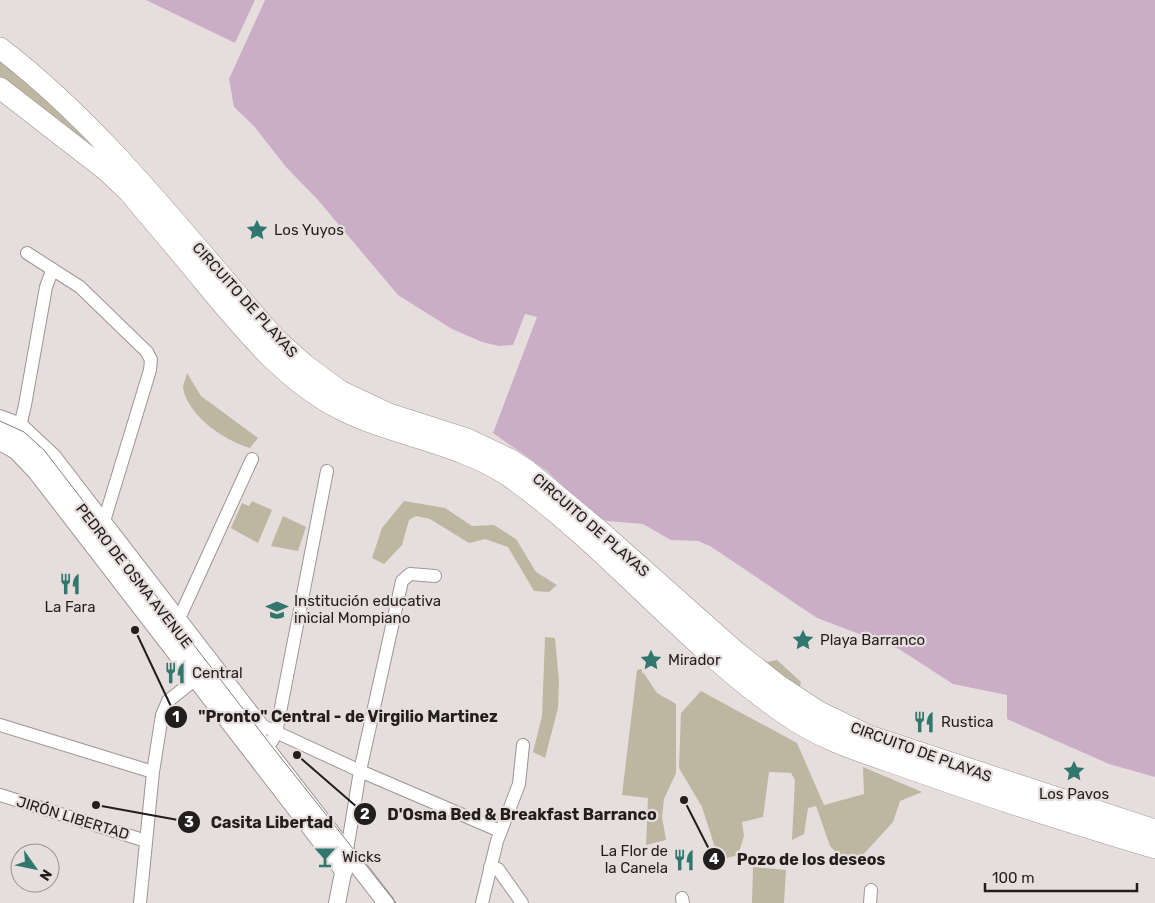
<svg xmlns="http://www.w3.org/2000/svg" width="1155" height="903" viewBox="0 0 1155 903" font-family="Rubik,sans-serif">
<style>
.green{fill:#bdb6a1}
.water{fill:#c9aec5}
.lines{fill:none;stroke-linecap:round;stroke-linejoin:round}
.street-casing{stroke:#9c9593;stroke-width:14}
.secondary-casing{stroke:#9c9593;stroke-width:18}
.highway-casing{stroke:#9c9593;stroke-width:22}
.street{stroke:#fff;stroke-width:12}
.secondary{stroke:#fff;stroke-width:16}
.highway{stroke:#fff;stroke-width:21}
.tram{stroke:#837e7d;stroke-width:1}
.labels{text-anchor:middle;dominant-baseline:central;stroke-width:4.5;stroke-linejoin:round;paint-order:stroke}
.poi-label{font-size:15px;fill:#211e1d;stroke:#e6dedd;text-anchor:start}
.street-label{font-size:15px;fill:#211e1d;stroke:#e6dedd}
.leader{fill:none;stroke:#211e1d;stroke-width:2}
.callout-dot{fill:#211e1d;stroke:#e6dedd;stroke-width:2}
.mark-label{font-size:15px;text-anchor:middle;font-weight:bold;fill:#fff}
.callout-label{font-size:16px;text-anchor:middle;font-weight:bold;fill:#211e1d;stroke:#e6dedd;stroke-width:4.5;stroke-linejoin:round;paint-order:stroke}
</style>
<rect width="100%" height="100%" fill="#e6dedd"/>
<path class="green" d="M0,59L129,173L0,80Z
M187,373L201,396L258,438L250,448C225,441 188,416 183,388C183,384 186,378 187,373Z
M252,501L272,510L258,543L231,528L242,503L249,506Z
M404,501L445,508L472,526L494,525L516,539L536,572L557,585L549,592L534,591L508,547L485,539L469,543L430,519L416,516L409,520L402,545L384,564L372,558L382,528Z
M283,516L306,527L298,551L271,546Z
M545,637L555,638L559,682L558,708L545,758L533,752L542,716Z
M729,637L767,662L777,660L801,682L800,686L808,698Z
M641,669L657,693L676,704V773L664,799L662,817L666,840L646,845L648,798L622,795L637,670Z
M701,691L797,743L824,805L864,794L863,767L922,792L900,801L893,822L851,868L830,846L816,806L808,808L804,834L792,840L795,780L791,773L769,772L763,817L742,822L744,836L738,855L719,860L702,807L679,768L681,713Z
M753,867L786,870L784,903H752Z"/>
<path class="water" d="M146,0H255L235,43Z
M265,0H1155V777L1109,764L1007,719V695L953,684L899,649L817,618L710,546L698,541L671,540L643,524L607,521L597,517L547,471L493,433L537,317L525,314L513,345L499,346L482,342L452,329L398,295L318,200L286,167L254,126L234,107L229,79Z"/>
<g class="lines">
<g class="street-casing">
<path id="street" d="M27,253L80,287L147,352L151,360L150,370L105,518L100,526
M0,416L21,424L54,455L263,726L360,771L500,831
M19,431L25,405L46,287L52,271
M172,622L182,612L252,459
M0,725L153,772
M272,741L276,733L327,471
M0,795L146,841
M347,850L360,771L402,581L410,574L435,576
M490,867L498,869L522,903
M682,898L683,903
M140,903L153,772L162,715L168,701L202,674
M482,903L497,841L519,784L523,745
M870,903L871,890"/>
</g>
<g class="secondary-casing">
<path id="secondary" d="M0,429L18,435L39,454L386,903
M0,442L16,451L36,472L344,872
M337,903L345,863"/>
</g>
<g class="highway-casing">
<path id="highway" d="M0,48C107,130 188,240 277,340L305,365L340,391L389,414L467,439L509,459L528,471L600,531L735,651L778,685L819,712L869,736L1155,830
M0,88L107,171L129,192C154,222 180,252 205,283C245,331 285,381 342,410C394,436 463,444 510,477C609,547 685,645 785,714C824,742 872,755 917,771C995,799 1075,824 1155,848"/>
</g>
<use href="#street" class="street"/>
<use href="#secondary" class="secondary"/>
<use href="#highway" class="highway"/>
<path class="tram" d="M0,421L24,432L44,450L270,744L396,903"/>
</g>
<defs>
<g id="sight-bare" transform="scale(1.725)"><path d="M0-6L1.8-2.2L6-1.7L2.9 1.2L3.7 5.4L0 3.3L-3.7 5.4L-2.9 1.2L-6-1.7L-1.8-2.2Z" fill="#30776e" stroke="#e6dedd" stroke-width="2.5" paint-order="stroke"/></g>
<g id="restaurant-bare" transform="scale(1.725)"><path d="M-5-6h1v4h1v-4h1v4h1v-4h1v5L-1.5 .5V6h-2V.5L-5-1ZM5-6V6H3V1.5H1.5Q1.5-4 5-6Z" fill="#30776e" stroke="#e6dedd" stroke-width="2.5" paint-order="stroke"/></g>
<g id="school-bare" transform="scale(1.725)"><path d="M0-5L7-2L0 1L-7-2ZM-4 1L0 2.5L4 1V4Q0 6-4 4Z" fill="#30776e" stroke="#e6dedd" stroke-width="2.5" paint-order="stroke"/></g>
<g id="bar-bare" transform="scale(1.725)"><path d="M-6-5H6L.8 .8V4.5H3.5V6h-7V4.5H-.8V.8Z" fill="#30776e" stroke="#e6dedd" stroke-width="2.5" paint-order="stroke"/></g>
</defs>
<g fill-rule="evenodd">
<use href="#sight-bare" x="257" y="230"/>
<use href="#restaurant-bare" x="70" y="584"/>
<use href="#school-bare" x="277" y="610"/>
<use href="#sight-bare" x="803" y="640"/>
<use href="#sight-bare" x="651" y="660"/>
<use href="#restaurant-bare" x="175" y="673"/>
<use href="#restaurant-bare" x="924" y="722"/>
<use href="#sight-bare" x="1074" y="771"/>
<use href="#bar-bare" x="325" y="857"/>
<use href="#restaurant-bare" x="684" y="860"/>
</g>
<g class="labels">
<g class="poi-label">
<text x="274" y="230">Los Yuyos</text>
<text x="294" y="601">Institución educativa<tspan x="294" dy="17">inicial Mompiano</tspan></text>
<text x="70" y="607" text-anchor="middle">La Fara</text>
<text x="820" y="640">Playa Barranco</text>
<text x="668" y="660">Mirador</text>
<text x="192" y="673">Central</text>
<text x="941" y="722">Rustica</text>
<text x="1074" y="794" text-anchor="middle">Los Pavos</text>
<text x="668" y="851" text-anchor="end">La Flor de<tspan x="668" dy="17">la Canela</tspan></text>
<text x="342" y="857">Wicks</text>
</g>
<g class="street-label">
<text transform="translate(245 300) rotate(48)">CIRCUITO DE PLAYAS</text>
<text transform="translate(591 525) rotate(41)">CIRCUITO DE PLAYAS</text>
<text transform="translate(134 576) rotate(52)">PEDRO DE OSMA AVENUE</text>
<text transform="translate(921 752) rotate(20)">CIRCUITO DE PLAYAS</text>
<text transform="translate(73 818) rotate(17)">JIRÓN LIBERTAD</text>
</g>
</g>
<path class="leader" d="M135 630L176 717M297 755L365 814M96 805L189 822M684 800L714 859"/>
<g class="callout-dot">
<circle cx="135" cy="630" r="5"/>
<circle cx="297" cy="755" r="5"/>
<circle cx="96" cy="805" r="5"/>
<circle cx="684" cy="800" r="5"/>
<circle cx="176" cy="717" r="12"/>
<circle cx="365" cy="814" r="12"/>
<circle cx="189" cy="822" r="12"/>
<circle cx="714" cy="859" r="12"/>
</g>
<g class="mark-label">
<text x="176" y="722">1</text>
<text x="365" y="819">2</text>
<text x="189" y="827">3</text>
<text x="714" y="864">4</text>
</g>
<g class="callout-label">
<text x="348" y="722">"Pronto" Central - de Virgilio Martinez</text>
<text x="522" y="820">D'Osma Bed &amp; Breakfast Barranco</text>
<text x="272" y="828">Casita Libertad</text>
<text x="811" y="865">Pozo de los deseos</text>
</g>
<g transform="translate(35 868) rotate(123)"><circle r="24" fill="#e6dedd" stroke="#979190"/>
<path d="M0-4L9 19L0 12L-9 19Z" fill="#30776e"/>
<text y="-8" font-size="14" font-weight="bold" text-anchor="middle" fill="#211e1d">N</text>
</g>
<path d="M985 883v8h152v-8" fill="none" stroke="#211e1d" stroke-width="2.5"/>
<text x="992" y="883" font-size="15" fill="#211e1d" stroke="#e6dedd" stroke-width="4" paint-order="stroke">100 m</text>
</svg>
